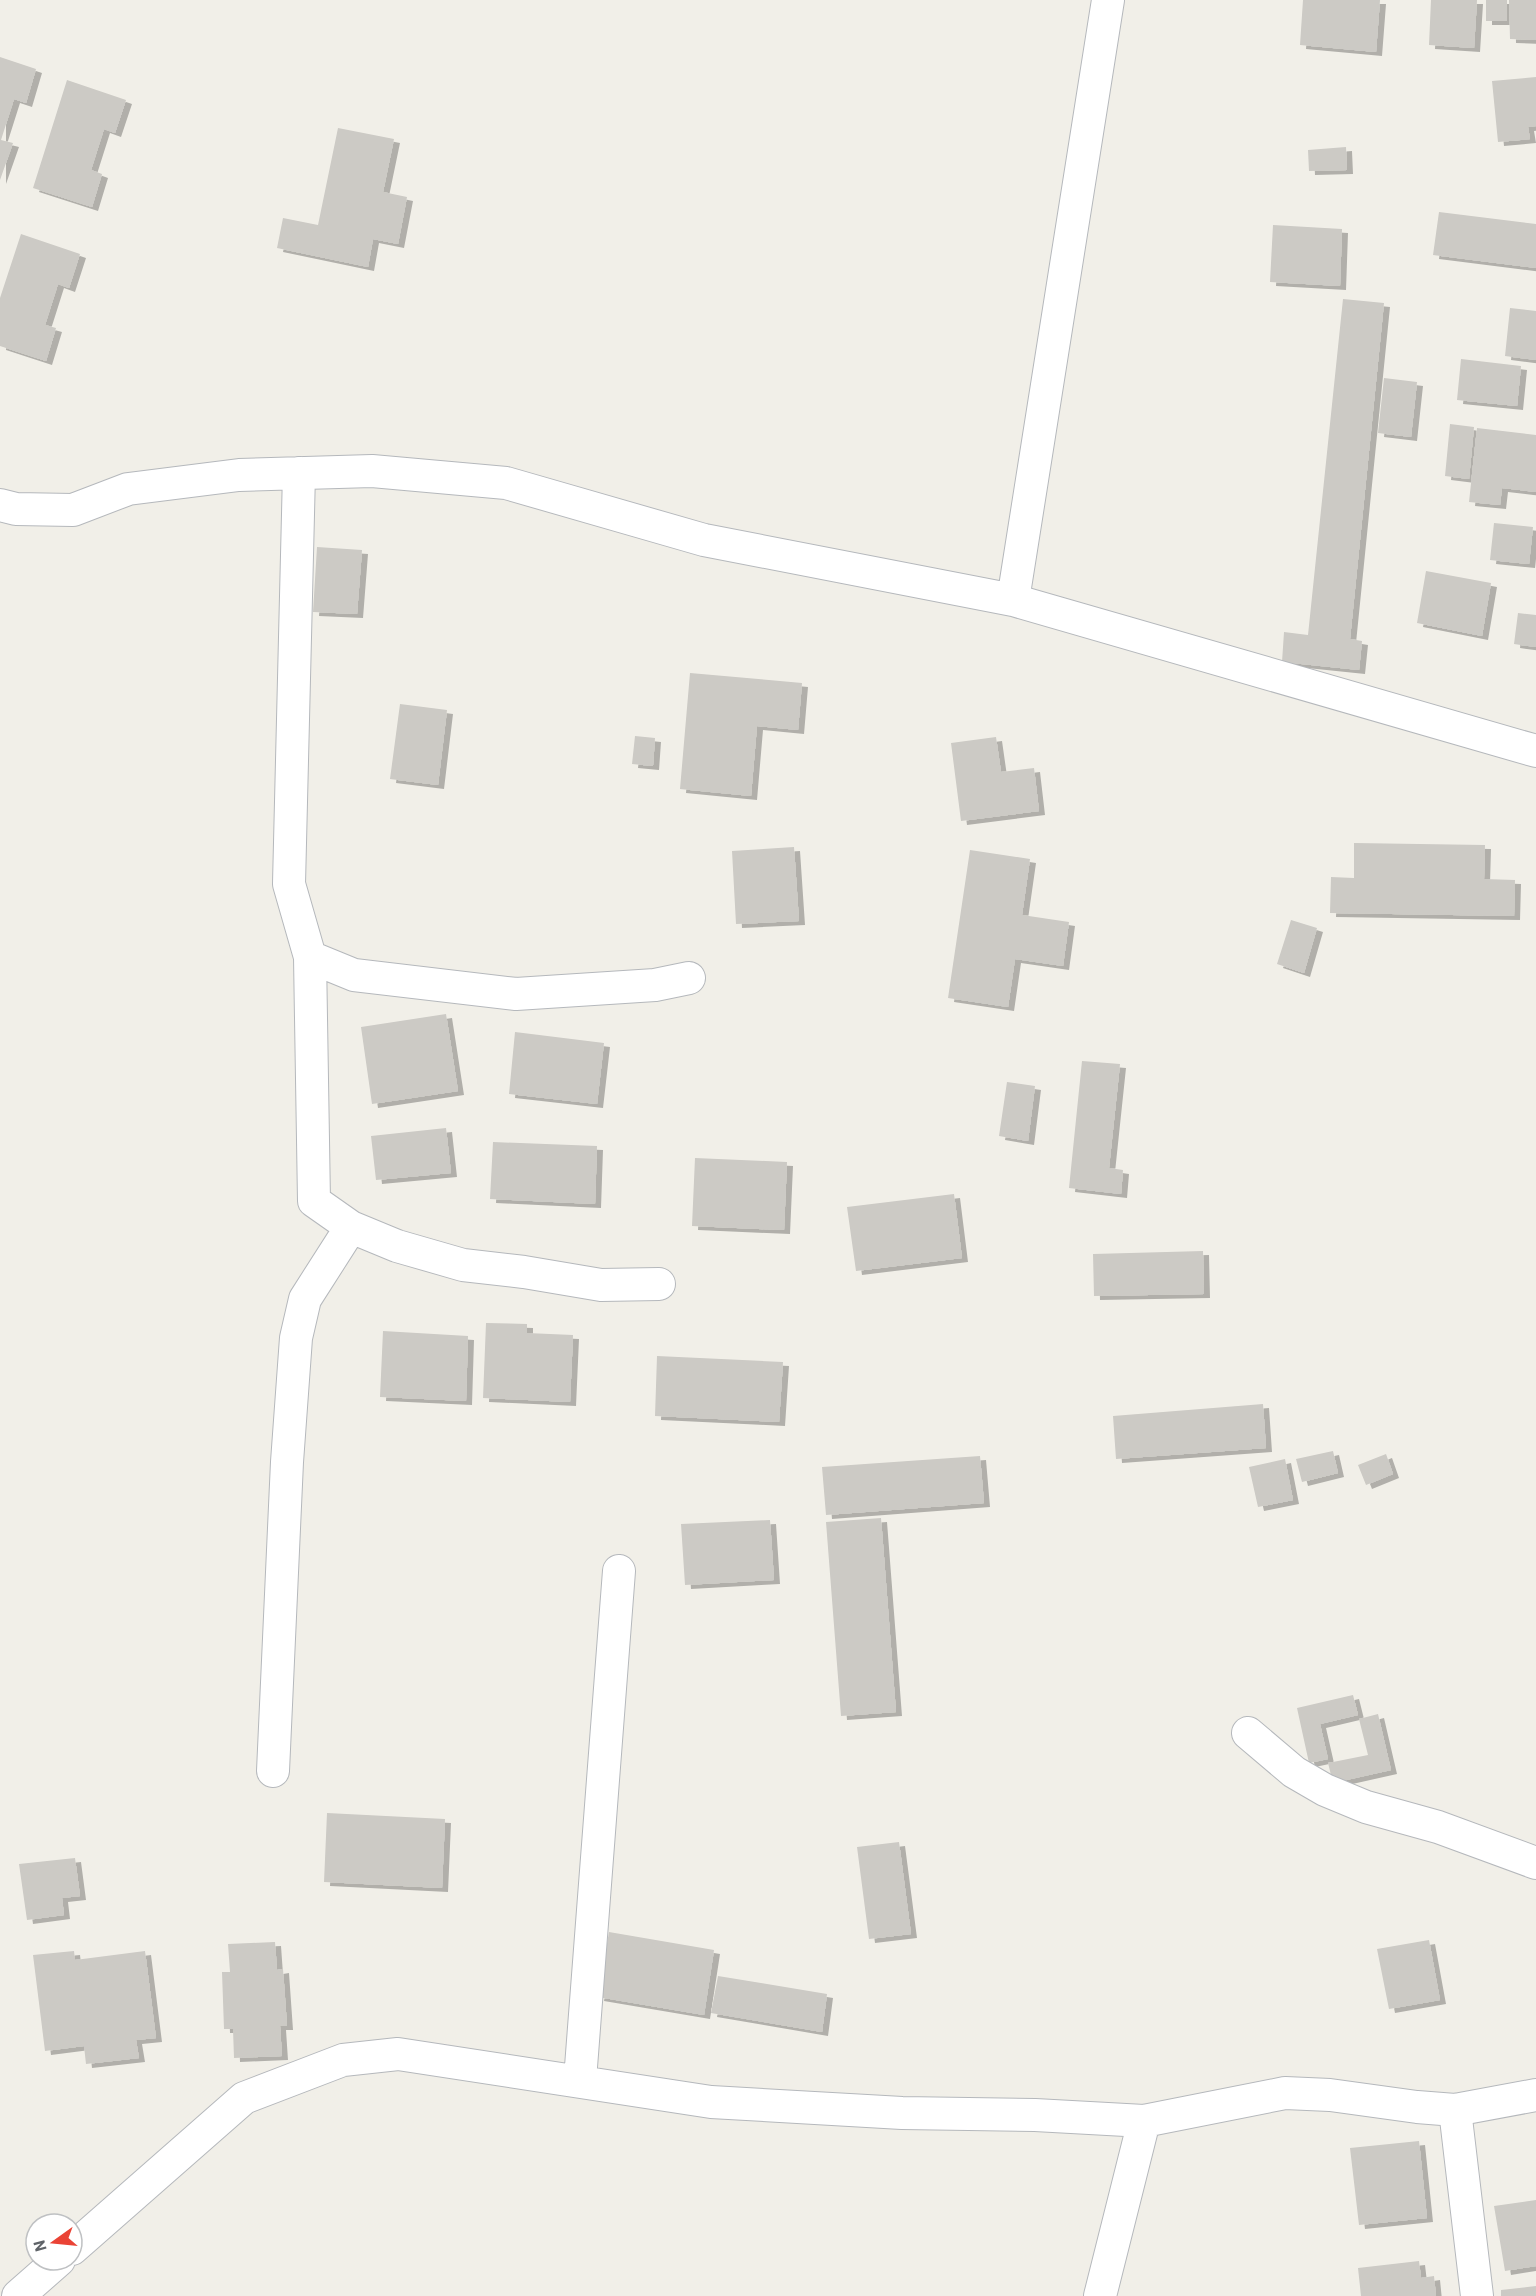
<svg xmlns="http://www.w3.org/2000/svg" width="1536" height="2296" viewBox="0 0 1536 2296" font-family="Barlow,sans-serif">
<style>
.building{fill:#cccac5;filter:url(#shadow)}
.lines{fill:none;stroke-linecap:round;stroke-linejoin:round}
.street-casing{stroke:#b5b8bc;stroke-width:34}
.street{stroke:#fff;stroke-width:32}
</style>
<defs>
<filter id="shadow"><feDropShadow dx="6" dy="4" stdDeviation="0" flood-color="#0004"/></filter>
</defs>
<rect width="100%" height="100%" fill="#f1efe8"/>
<path class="building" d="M1303,0H1380L1376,52L1300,45Z
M1431,0H1477L1474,48L1429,45Z
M1486,0H1507V21H1486Z
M1509,0H1536V40L1510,39Z
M0,57L36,69L26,103L14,99L1,140L13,143L0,180Z
M1536,77V126L1528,127L1530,139L1498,142L1492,81Z
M67,80L126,100L115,133L104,129L91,170L102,174L92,207L33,188Z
M338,128L394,139L383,192L407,197L398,244L373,239L368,267L277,248L283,218L318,225Z
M1346,147L1347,170L1309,171L1308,150Z
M1439,212L1536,224V268L1433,255Z
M1273,225L1342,229L1340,286L1270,282Z
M21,234L80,254L69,288L58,284L45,325L56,328L46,361L0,346V298Z
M1343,299L1384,303L1350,639L1362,641L1359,670L1282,662L1284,632L1308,635Z
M1510,308L1536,311V360L1505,356Z
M1461,359L1521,366L1517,406L1457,400Z
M1384,378L1417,382L1411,437L1378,433Z
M1450,424L1474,427L1469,479L1445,476Z
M1477,428L1536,435V492L1502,488L1500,505L1469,502Z
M1494,523L1533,527L1529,564L1490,560Z
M317,547L362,550L357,614L313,612Z
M1426,571L1491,583L1482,636L1417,623Z
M1518,613L1536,615V647L1514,644Z
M690,673L802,683L798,730L757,726L751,796L680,789Z
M400,704L447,710L438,785L390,779Z
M635,736L655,738L653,766L632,764Z
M996,737L1001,772L1034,768L1039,811L961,821L951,743Z
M1354,843L1485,845L1484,879L1515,880L1514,916L1330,913L1331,877L1354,878Z
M794,847L799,921L736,924L732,851Z
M970,850L1030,859L1022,915L1069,922L1063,966L1015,959L1008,1007L948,998Z
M1291,920L1317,928L1304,973L1277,964Z
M446,1014L458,1091L372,1104L361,1027Z
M515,1032L604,1043L597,1104L509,1094Z
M1082,1061L1120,1064L1109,1168L1123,1170L1121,1194L1069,1188Z
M1007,1082L1035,1086L1028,1141L999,1136Z
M446,1128L451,1173L376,1180L371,1136Z
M493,1142L597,1146L595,1204L490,1199Z
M695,1158L787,1162L784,1230L692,1226Z
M954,1194L962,1258L856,1271L847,1207Z
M1203,1251L1204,1294L1094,1296L1093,1254Z
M486,1323L527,1324V1333L573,1335L570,1402L483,1398Z
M383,1331L468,1336L466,1401L380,1397Z
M657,1356L783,1362L779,1422L655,1416Z
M1263,1404L1266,1448L1116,1459L1113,1416Z
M1333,1451L1338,1473L1302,1482L1296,1459Z
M1386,1454L1393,1474L1366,1485L1358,1465Z
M980,1456L984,1503L826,1515L822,1467Z
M1285,1459L1293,1500L1258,1507L1249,1467Z
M881,1518L896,1712L841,1716L826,1522Z
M770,1520L774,1580L685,1585L681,1524Z
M1353,1695L1358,1715L1320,1724L1328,1759L1309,1763L1297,1708Z
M1378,1714L1391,1770L1333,1783L1328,1763L1368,1755L1359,1719Z
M327,1813L445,1819L442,1888L324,1882Z
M899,1842L911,1934L869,1939L857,1847Z
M75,1858L80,1896L62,1898L64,1915L27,1920L19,1864Z
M609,1932L714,1950L704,2015L598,1997Z
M1429,1940L1440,2000L1389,2009L1377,1949Z
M275,1942L277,1970L283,1969L287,2026H280L282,2056L234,2058L233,2029H224L222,1972H230L228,1944Z
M74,1951L75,1960L145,1951L156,2038L136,2040L139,2058L86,2064L84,2046L45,2051L33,1955Z
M718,1976L827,1994L822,2032L711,2013Z
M1419,2141L1427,2218L1359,2225L1350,2148Z
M1536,2200V2266L1505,2271L1494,2206Z
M1419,2261L1421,2278L1434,2276L1436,2296H1361L1358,2268Z
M1536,2286V2296H1501V2290Z"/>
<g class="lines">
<g class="street-casing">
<path id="street" d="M299,473L289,884L310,957L354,975L516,994L655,985L689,978
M0,505L16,509L73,510L128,489L239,475L372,471L506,483L704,540L1013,600L1536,751
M1013,600L1108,0
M310,957L314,1201L351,1227L397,1246L463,1265L524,1272L601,1285L659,1284
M1248,1733L1294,1772L1325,1790L1366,1807L1438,1827L1536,1863
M273,1771L287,1462L296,1338L305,1299L351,1227
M580,2080L619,1571
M1455,2110L1477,2296
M72,2249L244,2098L343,2060L398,2054L711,2102L902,2113L1035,2115L1144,2121L1285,2093L1330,2095L1417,2107L1455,2110L1536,2095
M18,2296L59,2260
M1100,2296L1144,2121"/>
</g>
<use href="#street" class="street"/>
</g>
<g transform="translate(54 2242) rotate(255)"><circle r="28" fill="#ffffff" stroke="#bfc1c3" stroke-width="1.5"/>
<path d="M0-4.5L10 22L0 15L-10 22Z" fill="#ea4335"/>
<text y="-9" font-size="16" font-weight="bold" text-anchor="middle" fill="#5f6368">N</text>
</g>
</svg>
